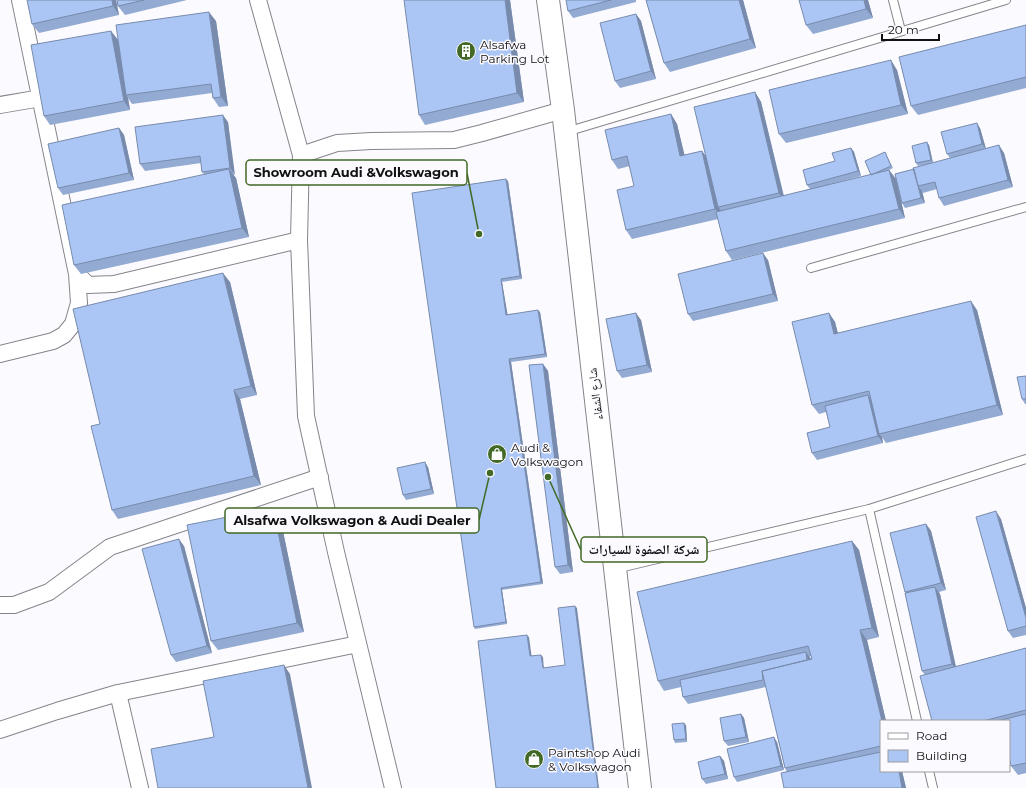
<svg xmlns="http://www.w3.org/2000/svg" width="1026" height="788" viewBox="0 0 1026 788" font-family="Montserrat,'Noto Naskh Arabic',sans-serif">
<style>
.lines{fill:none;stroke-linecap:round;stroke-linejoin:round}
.lane-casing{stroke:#85848a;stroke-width:10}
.street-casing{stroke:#85848a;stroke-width:18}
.secondary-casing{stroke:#85848a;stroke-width:24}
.lane{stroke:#fff;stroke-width:8}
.street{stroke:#fff;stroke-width:16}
.secondary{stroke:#fff;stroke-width:22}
.wall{fill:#93aad3;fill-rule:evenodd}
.shaded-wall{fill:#788bac}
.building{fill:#abc6f5;stroke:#788bac}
.labels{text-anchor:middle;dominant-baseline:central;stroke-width:3;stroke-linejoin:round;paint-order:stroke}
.poi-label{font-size:12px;fill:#100f11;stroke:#fbfafe;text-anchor:start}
.street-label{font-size:12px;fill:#100f11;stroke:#fbfafe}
.leader{fill:none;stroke:#426a26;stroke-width:1.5}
.callout-dot{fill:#426a26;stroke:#fbfafe;stroke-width:1.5}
.callout{fill:#fbfafe;stroke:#426a26;stroke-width:1.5}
.callout-label{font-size:13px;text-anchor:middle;font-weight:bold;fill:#100f11}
</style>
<rect width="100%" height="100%" fill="#fbfafe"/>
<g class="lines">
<g class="lane-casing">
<path id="lane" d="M893,0L901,31
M566,132L1006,0
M811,268L1026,207
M869,509L917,721
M615,569L869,509L1026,459
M929,771L933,788"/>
</g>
<g class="street-casing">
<path id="street" d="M258,0L301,155
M0,105L41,98
M77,274L88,285L114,284L299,240
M0,354L53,341L64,335L73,324L79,303L77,274L20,0
M0,605H14L49,592L110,547L320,477
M118,693L140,788
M0,730L57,711L118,693L358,644
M393,788L336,552L306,416L299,240L301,155L337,143L371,141L454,140L482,133L563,110"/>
</g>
<g class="secondary-casing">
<path id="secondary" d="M548,0L563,110L640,788"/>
</g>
<use href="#lane" class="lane"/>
<use href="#street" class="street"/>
<use href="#secondary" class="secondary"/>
</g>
<path class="wall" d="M27,0H116L119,15L39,33L32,24Z
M117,0H187L125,15L118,6Z
M510,0L524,102L425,125L419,115Z
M566,0H636V2L573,18L568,11Z
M646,0H743L756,48L670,72L664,63Z
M868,0L873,18L813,34L806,25Z
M636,14L641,21L656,79L620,88L615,81Z
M216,21L228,106L219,107L213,98L212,93L132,104L128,98L130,110L50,125L44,116L111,31L118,40L121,60Z
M1026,25V88L918,115L911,106Z
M897,70L908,114L786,143L779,134Z
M755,92L761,102L784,196L810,189L807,185L851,148L854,152L861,176L827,185L871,175L885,152L893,168L887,171L889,170L896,179L905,218L732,260L726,251L718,219L632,239L626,230L634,186L630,166L618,169L612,160L671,114L677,124L684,155L702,151L706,156Z
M228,122L234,176L236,178L249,237L81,274L74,265L204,174L202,172L201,163L145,171L140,164Z
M119,128L124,135L134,180L63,195L58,188Z
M980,128L986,149L950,158L947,154Z
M929,145L933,163L918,166L916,163Z
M1004,153L1013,187L944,206L939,198L937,189L923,193L922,191L925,203L905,208L902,203L895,174Z
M508,181L522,279L502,282L507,314L540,312L547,357L511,362L543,584L502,590L507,624L475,629L474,627Z
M768,260L778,301L693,321L688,314Z
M230,282L257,395L240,399L261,485L118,519L112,510L100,424Z
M977,310L1003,415L886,443L882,437L883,443L817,460L812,453L830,427L826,412L819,414L812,405L829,313L835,322L838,333Z
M641,320L652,372L622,378L617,371Z
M543,364L548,371L573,572L560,574L555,567Z
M1026,376V404H1025L1022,399Z
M428,467L434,494L406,500L403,495Z
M280,517L304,632L218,650L211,641Z
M1001,519L1026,608V635L1013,638L1008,631Z
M926,524L931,531L946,590L939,592L940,594L956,667L1026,648V773L1018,775L1011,766L1009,721H932L925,675L922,671L905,592Z
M852,541L859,550L879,637L867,640L886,721H881V771H902L906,788H784L787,772L785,768L766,687L688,704L683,697L681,687L664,691L658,681ZM811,656L812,659H811L809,657Z
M184,546L212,653L176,662L171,655Z
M741,714L744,718L749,742L728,746L724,741Z
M686,725L687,742L675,743L674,740Z
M777,742L784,770L737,782L734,777Z
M720,756L724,761L728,779L706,784L702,779Z"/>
<path class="shaded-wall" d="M112,0H116L119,15L113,6Z
M505,0H510L524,102L517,93Z
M739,0H743L756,48L750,39Z
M864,0H868L873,18L866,9Z
M209,12L216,21L228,106L221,97Z
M636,14L641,21L656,79L651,71Z
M111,31L118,40L128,95H126L128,98L130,110L124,101Z
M891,60L897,70L908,114L901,105Z
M755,92L761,102L785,202L779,193Z
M671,114L677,124L687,165L680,156Z
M223,115L228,122L235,175L230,168Z
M977,123L980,128L986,149L982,144Z
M119,128L124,135L134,180L129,173Z
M927,142L929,145L933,163L931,160Z
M999,145L1004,153L1013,187L1008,180Z
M851,148L854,152L861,176L858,171Z
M702,151L708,160L718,207L720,209L722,218L715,209Z
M229,169L236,178L249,237L242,228Z
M889,170L896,179L905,218L899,209Z
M506,179L508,181L522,279L520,276Z
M918,186L922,191L925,203L921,198Z
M763,253L768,260L778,301L773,294Z
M223,273L230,282L257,395L251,386Z
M501,279L502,282L508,317L506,315Z
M971,301L977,310L1003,415L997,405Z
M538,310L540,312L547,357L545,354Z
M636,313L641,320L652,372L647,365Z
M829,313L835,322L840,343L834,334Z
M509,359L511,362L543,584L541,582Z
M543,364L548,371L573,572L568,565Z
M234,390L240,399L261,485L254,476Z
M868,395L873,402L879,434L882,437L883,443L878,436Z
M425,462L428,467L434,494L431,489Z
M273,508L280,517L304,632L297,623Z
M996,511L1001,519L1026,608V618Z
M926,524L931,531L946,590L941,583Z
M179,539L184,546L212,653L207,646Z
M852,541L859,550L879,637L872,628Z
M935,587L940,594L957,672L952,664Z
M501,588L502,590L507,624L506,622Z
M575,606L577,608L599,788H598Z
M860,630L867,640L886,721H882Z
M527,635L529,637L532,659L530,656Z
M806,652L811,659L808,661Z
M541,655L543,657L544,670L543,668Z
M284,665L290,674L312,788H308Z
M741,714L744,718L749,742L746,737Z
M684,723L686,725L687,742L686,739Z
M774,737L777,742L784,770L781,766Z
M720,756L724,761L728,779L725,774Z
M899,771H902L906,788H902Z"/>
<path class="building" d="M27,0H112L113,6L32,24Z
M117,0H144L118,6Z
M404,0H505L517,93L419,115Z
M566,0H611L568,11Z
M646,0H739L750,39L664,63Z
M799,0H864L866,9L806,25Z
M209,12L221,97L213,98L211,84L126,95L116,25Z
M636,14L651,71L615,81L600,23Z
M1026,25V77L911,106L899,57Z
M111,31L124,101L44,116L31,45Z
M891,60L901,105L779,134L769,90Z
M755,92L779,193L718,207L694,107Z
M671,114L680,156L702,151L715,209L626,230L617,190L634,186L627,156L612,160L605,130Z
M223,115L230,168L202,172L200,156L140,164L135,127Z
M977,123L982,144L947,154L941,132Z
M119,128L129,173L58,188L48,144Z
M927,142L931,160L916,163L912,146Z
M999,145L1008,180L939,198L935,182L918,186L913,168Z
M851,148L858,171L807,185L803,170L835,161L832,153Z
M885,152L891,166L871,175L865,161Z
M229,169L242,228L74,265L62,205Z
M914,169L921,198L902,203L895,174Z
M889,170L899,209L726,251L716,212Z
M506,179L520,276L501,279L506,315L538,310L545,354L509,359L541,582L501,588L506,622L474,627L412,193Z
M763,253L773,294L688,314L678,274Z
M223,273L251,386L234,390L254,476L112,510L91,426L100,424L73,309Z
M971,301L997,405L879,434L869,391L812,405L792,322L829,313L834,334Z
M636,313L647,365L617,371L606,319Z
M543,364L568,565L555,567L529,365Z
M1026,376V399H1022L1017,377Z
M868,395L878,436L812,453L807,433L830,427L825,406Z
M425,462L431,489L403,495L397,468Z
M273,508L297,623L211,641L187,525Z
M996,511L1026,618V626L1008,631L976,517Z
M926,524L941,583L905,592L890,533Z
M179,539L207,646L171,655L142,549Z
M852,541L872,628L860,630L882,721H881V746L785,768L762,671L812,659L808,646L658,681L637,592Z
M935,587L952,664L922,671L905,593Z
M575,606L598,788H496L478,641L527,635L530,656L541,655L543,668L565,665L558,608Z
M1026,648V710L983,721H932L920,676Z
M806,652L807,660L762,671L763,680L683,697L680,680Z
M284,665L308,788H158L151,749L214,737L203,681Z
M741,714L746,737L724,741L720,718Z
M1026,714V763L1011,766L1009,757V721H1001V720Z
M684,723L686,739L674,740L672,724Z
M774,737L781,766L734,777L727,749Z
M881,752V771H899L902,788H784L781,773Z
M720,756L725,774L702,779L698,762Z"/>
<defs>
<g id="building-disc" transform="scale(1)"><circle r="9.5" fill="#426a26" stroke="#fbfafe"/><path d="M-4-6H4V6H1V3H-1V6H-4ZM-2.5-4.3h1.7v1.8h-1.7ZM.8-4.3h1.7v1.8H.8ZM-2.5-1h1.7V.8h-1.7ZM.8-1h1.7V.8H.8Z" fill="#fff"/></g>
<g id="shop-disc" transform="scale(1)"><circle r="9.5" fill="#426a26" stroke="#fbfafe"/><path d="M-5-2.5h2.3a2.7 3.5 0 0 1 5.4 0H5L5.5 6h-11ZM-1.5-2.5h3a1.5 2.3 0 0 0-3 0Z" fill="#fff"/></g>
</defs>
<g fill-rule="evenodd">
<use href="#building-disc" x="466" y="51"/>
<use href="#shop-disc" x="497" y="454"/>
<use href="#shop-disc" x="534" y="759"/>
</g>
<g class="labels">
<g class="poi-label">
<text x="480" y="44">Alsafwa<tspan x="480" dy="14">Parking Lot</tspan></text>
<text x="511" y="447">Audi &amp;<tspan x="511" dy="14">Volkswagon</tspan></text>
<text x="548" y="752">Paintshop Audi<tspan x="548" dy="14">&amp; Volkswagon</tspan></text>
</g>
<g class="street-label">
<text transform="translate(595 394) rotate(-97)">شارع الشفاء</text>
</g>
</g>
<path class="leader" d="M479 234L467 173M490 473L479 520M548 477L581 550"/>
<g class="callout-dot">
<circle cx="479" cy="234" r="4"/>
<circle cx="490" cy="473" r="4"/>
<circle cx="548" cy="477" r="4"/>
</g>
<g class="callout">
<rect x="246" y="160" width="221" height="25" rx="4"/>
<rect x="225" y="508" width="254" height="25" rx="4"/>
<rect x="581" y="537" width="126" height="25" rx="4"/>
</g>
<g class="callout-label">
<text x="356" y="177">Showroom Audi &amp;Volkswagon</text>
<text x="352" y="525">Alsafwa Volkswagon &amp; Audi Dealer</text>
<text x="644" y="554">شركة الصفوة للسيارات</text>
</g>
<rect x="880" y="720" width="130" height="52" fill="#fbfafe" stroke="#9d9c9f"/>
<rect x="888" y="733" width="20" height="6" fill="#ffffff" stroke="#9d9c9f"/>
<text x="916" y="740" font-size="12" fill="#100f11">Road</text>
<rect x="888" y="750" width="20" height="12" fill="#abc6f5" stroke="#9d9c9f"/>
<text x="916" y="760" font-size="12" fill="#100f11">Building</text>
<path d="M882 34v6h57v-6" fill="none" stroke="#100f11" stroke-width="2"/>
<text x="888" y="34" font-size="12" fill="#100f11" stroke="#fbfafe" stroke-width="3" paint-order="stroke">20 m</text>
</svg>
